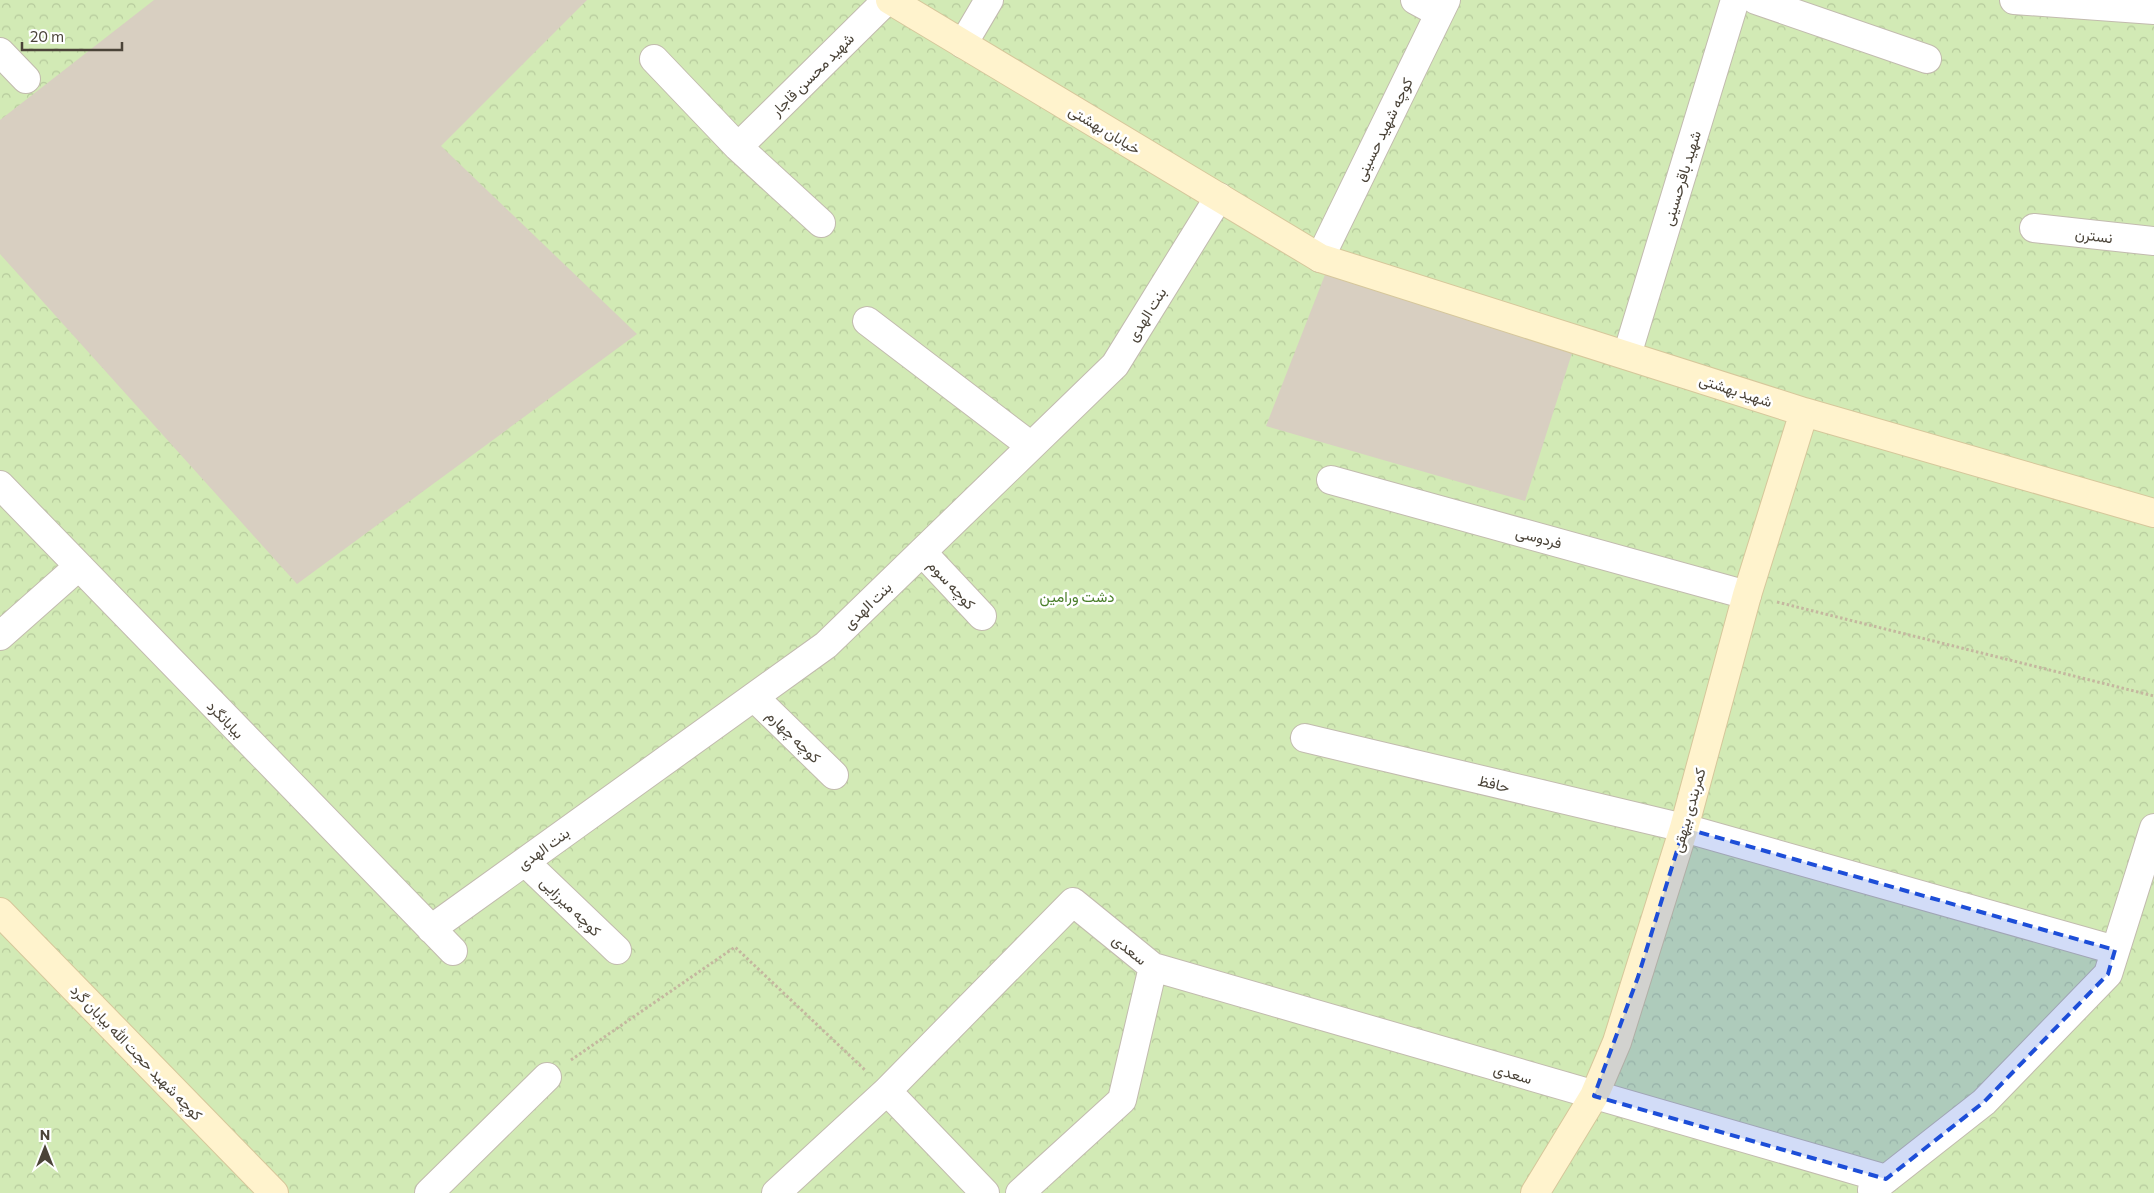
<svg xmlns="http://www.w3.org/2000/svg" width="2154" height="1193" viewBox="0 0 2154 1193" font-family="Commissioner,Vazirmatn,sans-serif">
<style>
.forest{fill:url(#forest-crowns)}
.building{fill:#d8cfc1}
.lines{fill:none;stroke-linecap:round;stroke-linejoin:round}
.street-casing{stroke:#c2bbae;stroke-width:30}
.secondary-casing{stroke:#d6c79b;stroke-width:30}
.path{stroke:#c4b79f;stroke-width:3;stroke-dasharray:2.5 2.5;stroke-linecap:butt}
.street{stroke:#fff;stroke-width:28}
.secondary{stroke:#fff3cd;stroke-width:28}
.marked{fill:#1d4ed8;fill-opacity:0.2;stroke:#1d4ed8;stroke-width:4;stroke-dasharray:10 6;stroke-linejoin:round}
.labels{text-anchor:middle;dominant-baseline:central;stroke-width:5;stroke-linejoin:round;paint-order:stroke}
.street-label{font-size:15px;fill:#4b4439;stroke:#fff}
.park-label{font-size:15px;fill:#4a7f2a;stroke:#fff}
</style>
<defs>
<pattern id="forest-crowns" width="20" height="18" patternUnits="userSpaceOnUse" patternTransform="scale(1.25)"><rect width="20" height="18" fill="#d2eab5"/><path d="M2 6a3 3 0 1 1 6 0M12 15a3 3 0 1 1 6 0" fill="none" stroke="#b6ca9c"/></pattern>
</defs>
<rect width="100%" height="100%" fill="#f6f3ec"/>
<path class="forest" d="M0,0H2154V1193H0Z"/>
<path class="building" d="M154,0H587L441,146L637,334L297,584L0,254V120Z
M1328,267L1573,350L1525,501L1266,426Z"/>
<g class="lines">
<g class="street-casing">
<path id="street" d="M1415,0L1439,13
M1756,0L1927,59
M2014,0L2154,10
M963,44L989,0
M0,52L26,79
M654,59L738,147L821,223
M738,147L887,0
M2034,228L2154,241
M1320,258L1446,0
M867,321L1031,446
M1627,355L1735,0
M1331,480L1747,595
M0,485L453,951
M922,552L982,616
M0,636L78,567
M754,697L834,775
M1305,738L1684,828L2115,950
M525,862L617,950
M431,929L826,645L1115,365L1219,197
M887,1091L985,1193
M1872,1190L1984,1102L2108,974L2154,828
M429,1193L547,1077
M776,1193L887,1091L1073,902L1153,967L1886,1179
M1020,1193L1122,1100L1153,967"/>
</g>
<g class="secondary-casing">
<path id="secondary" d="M890,0L1320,258L1804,412L2154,513
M0,912L274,1193
M1535,1193L1594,1096L1617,1042L1684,828L1747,595L1804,412"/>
</g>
<path class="path" d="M1777,602L2154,696
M571,1060L735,947L865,1070"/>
<use href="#street" class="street"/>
<use href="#secondary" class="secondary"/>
</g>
<path class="marked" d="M1684,828L2115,950L2108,974L1984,1102L1886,1179L1594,1096L1638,977Z"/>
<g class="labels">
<g class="street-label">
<text transform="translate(812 74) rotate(-45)">شهید محسن قاجار</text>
<text transform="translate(1105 129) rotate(31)">خیابان بهشتی</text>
<text transform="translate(1383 129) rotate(-64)">کوچه شهید حسینی</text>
<text transform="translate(1681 178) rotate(-73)">شهید باقرحسینی</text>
<text transform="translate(2094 235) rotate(7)">نسترن</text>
<text transform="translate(1146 314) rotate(-58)">بنت الهدی</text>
<text transform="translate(1736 390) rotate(18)">شهید بهشتی</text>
<text transform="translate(1539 537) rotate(15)">فردوسی</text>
<text transform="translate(952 584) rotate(47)">کوچه سوم</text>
<text transform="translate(867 605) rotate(-44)">بنت الهدی</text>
<text transform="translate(226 719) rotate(46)">بیابانگرد</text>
<text transform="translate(794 736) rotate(44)">کوچه چهارم</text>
<text transform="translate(1494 783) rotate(13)">حافظ</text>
<text transform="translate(1688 810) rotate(-74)">کمربندی بیهقی</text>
<text transform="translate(543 848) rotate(-36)">بنت الهدی</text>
<text transform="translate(571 906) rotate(44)">کوچه میرزایی</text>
<text transform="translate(1130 949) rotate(39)">سعدی</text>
<text transform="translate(137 1052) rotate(46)">کوچه شهید حجت الله بیابان گرد</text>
<text transform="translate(1513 1073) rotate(16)">سعدی</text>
</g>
<g class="park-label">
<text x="1077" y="596">دشت ورامین</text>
</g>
</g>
<g transform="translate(45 1148)" stroke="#ffffff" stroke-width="4" paint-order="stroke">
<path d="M0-4L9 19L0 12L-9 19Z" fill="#4b4439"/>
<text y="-8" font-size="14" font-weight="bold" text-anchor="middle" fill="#4b4439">N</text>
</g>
<path d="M22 42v8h100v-8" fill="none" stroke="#4b4439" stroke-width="2.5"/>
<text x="30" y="42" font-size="15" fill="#4b4439" stroke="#ffffff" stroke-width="4" paint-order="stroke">20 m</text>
</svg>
